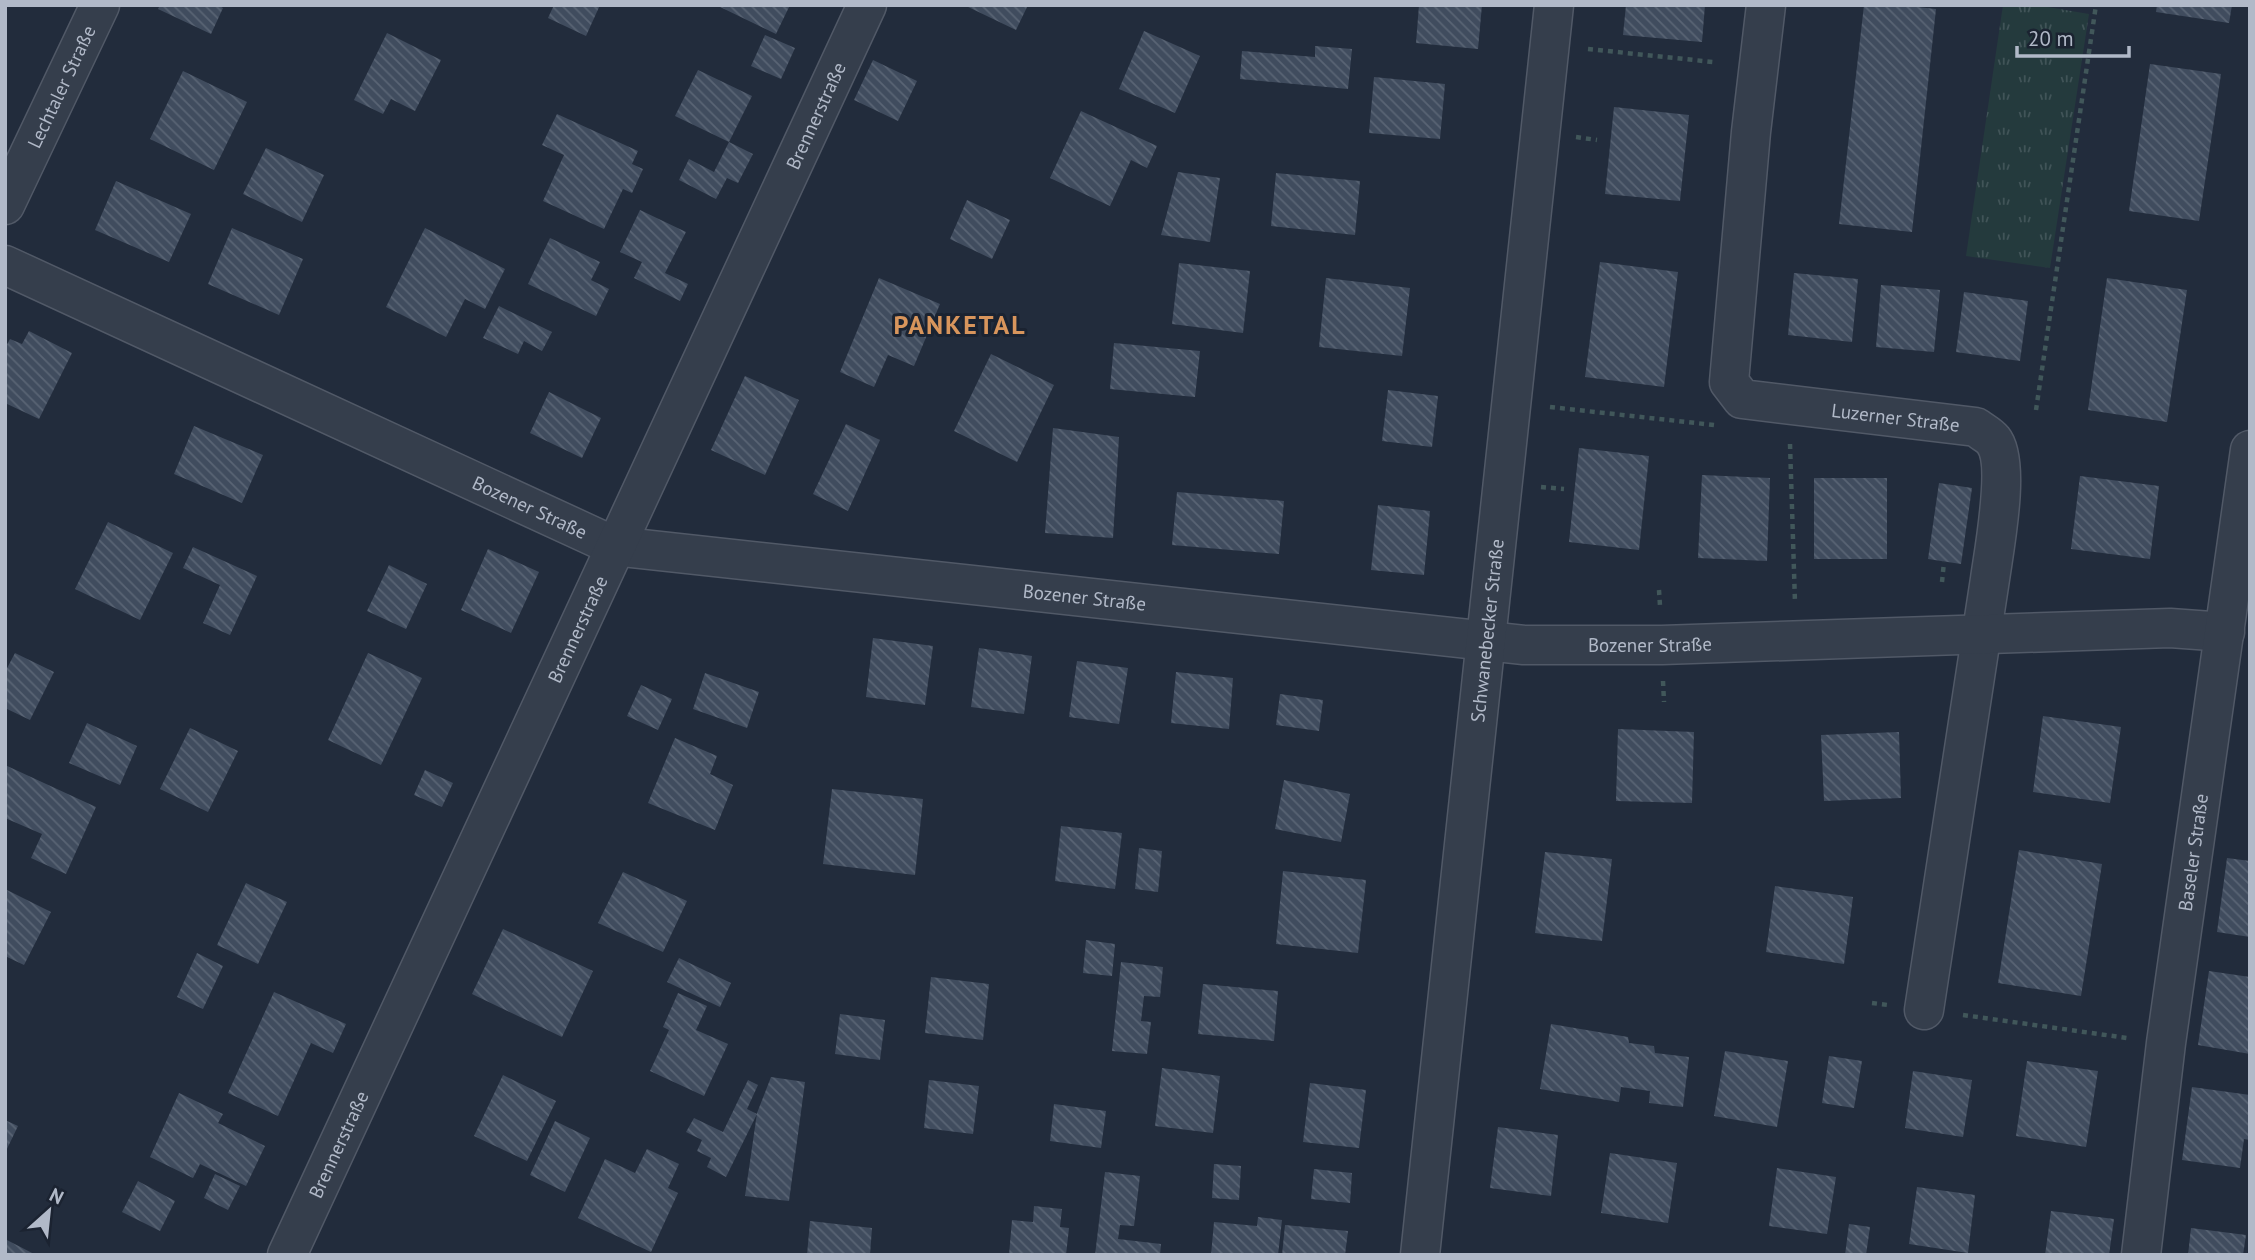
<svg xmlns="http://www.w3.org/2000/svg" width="2255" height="1260" viewBox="0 0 2255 1260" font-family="'PT Sans',sans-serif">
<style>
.grass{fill:url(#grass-tufts)}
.building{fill:url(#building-back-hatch)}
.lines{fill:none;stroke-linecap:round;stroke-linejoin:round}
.minor-casing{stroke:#515967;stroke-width:41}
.path{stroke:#41575a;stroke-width:4.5;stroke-dasharray:5 5;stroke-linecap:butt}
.minor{stroke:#353e4c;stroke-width:38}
.labels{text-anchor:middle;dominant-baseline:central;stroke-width:6;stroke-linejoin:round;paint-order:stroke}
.street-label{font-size:19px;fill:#b1b9c8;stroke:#1b2331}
.district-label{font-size:26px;font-weight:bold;letter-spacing:2px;fill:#d8955c;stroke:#1b2331}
</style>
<defs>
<pattern id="grass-tufts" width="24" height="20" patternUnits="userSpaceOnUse" patternTransform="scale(1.75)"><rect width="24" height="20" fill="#243a3d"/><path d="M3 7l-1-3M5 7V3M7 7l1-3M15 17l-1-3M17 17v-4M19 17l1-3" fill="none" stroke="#415458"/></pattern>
<pattern id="building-back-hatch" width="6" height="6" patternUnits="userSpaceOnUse" patternTransform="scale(1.75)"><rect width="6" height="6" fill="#404c5e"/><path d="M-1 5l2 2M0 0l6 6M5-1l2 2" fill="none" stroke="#596474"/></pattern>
</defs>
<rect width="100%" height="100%" fill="#222c3c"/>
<path class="grass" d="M2003,5H2036L2089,14L2050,268L1966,256Z"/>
<path class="building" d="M160,5H218L223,8L211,34L158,9Z
M554,5H600L586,36L548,18Z
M716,5H790L776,34Z
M964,5H1028L1016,30Z
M1419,5H1482L1478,49L1416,43Z
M1626,5H1705L1702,42L1623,35Z
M1864,5H1898L1936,9L1912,232L1839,224Z
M2157,5H2232L2229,23L2156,12Z
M1144,31L1200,56L1175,113L1119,89Z
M387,33L441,60L415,111L391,99L383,114L354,100Z
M765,35L795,48L781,79L751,66Z
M1315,46L1352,49L1348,89L1240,79L1242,51L1315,57Z
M873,60L917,81L898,121L854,100Z
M2150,64L2221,74L2199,221L2129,211Z
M698,70L752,96L729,142L675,116Z
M183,71L247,102L214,170L150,139Z
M1374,77L1445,84L1440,139L1369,133Z
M1614,107L1689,115L1680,201L1605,194Z
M1081,111L1157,146L1147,168L1131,160L1110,206L1050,178Z
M557,114L638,151L632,164L643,169L632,193L623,189L604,229L543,201L564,155L542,145Z
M729,142L753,154L738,183L727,178L716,199L679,180L689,159L714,172Z
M266,148L324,175L302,222L243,194Z
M1178,172L1220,178L1210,242L1161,235Z
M1276,173L1360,181L1355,235L1271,226Z
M116,181L191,214L169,262L95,230Z
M967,200L1010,220L992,259L950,239Z
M640,210L686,232L665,273L688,284L680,301L634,278L642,262L620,252Z
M232,228L303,259L279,315L208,284Z
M425,228L505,269L485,309L465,299L446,337L386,307Z
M550,238L600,262L591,280L609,289L596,316L528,284Z
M1600,262L1678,272L1664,387L1585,377Z
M1179,263L1250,271L1243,333L1172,324Z
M1794,273L1858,279L1852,342L1788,335Z
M879,278L940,304L914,366L888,355L874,387L840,372Z
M1326,278L1410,288L1402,356L1319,347Z
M2107,278L2187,290L2167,422L2088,410Z
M1881,285L1940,290L1934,352L1876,347Z
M1964,292L2028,301L2020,361L1956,352Z
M499,306L552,332L542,351L524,341L518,354L483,338Z
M29,331L72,353L39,419L5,403V348L10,339L22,344Z
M1114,343L1200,351L1195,397L1110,389Z
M991,354L1054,385L1017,462L954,431Z
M745,376L799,400L765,475L711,450Z
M1388,390L1438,396L1432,447L1382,441Z
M549,392L601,418L582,458L530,433Z
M846,424L880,440L848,511L813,494Z
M194,426L263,455L242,503L174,474Z
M1053,428L1119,437L1113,538L1045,533Z
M1579,448L1649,456L1639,550L1569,542Z
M1702,475L1770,478L1767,561L1698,558Z
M2080,476L2159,486L2150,559L2071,549Z
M1814,478H1887V559H1814Z
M1939,483L1972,488L1961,564L1928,559Z
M1177,492L1284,501L1279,554L1172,545Z
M1378,505L1430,511L1424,575L1371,570Z
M108,522L173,553L140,620L75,589Z
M193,547L257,576L230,635L203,623L220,585L183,568Z
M488,549L539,572L511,633L461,610Z
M389,565L427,584L406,629L367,611Z
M873,638L933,646L925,705L866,697Z
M979,648L1032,656L1024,714L971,707Z
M15,653L54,672L30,720L5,708V672Z
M368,653L422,678L381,765L328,740Z
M1077,661L1128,668L1119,724L1069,717Z
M1176,672L1233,678L1229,729L1171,723Z
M705,673L759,692L747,728L693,709Z
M641,685L672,699L658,730L627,716Z
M1280,694L1323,700L1319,731L1276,725Z
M2043,716L2121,727L2110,803L2033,792Z
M87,723L137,746L120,785L69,763Z
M190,728L238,751L208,812L160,789Z
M1618,729L1694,732L1692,803L1616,801Z
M1899,732L1901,798L1824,801L1821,735Z
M675,738L717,756L710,774L733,785L715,830L648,803Z
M5,765L96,807L66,874L31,858L42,834L5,818Z
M425,770L453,783L442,807L414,795Z
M1284,780L1350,794L1341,842L1275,829Z
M832,789L923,799L915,875L823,864Z
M1061,826L1122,833L1115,889L1055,881Z
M1139,848L1162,851L1158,892L1135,889Z
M2019,850L2102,864L2081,996L1998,983Z
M1545,852L1612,859L1602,941L1535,933Z
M2227,858L2250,861V937L2217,932Z
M1283,871L1366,880L1358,953L1276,944Z
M623,872L687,901L663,952L598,923Z
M246,883L287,902L258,964L217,945Z
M1775,886L1853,897L1844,964L1766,952Z
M5,889L51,912L24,965L5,956Z
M503,929L593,971L562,1037L472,994Z
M1086,940L1115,944L1112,976L1083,973Z
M197,953L223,966L203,1009L177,997Z
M679,958L731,983L720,1007L667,982Z
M1121,962L1163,967L1160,997L1144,996L1141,1021L1151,1022L1147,1054L1112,1051Z
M2209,971L2250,977V1054L2198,1045Z
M931,977L989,984L983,1040L925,1033Z
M1203,984L1278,991L1274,1041L1198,1034Z
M274,992L346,1024L333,1053L311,1043L278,1116L228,1093Z
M678,993L707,1006L696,1030L728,1044L704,1096L650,1071L669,1030L663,1027Z
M840,1014L885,1020L880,1060L835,1054Z
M1551,1024L1628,1037L1629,1043L1654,1046L1655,1053L1689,1057L1683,1107L1649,1103L1650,1091L1621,1087L1619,1102L1540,1089Z
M1725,1051L1788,1061L1777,1127L1714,1116Z
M1829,1056L1862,1061L1854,1108L1822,1103Z
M2027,1061L2098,1071L2086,1147L2016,1136Z
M1162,1068L1220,1076L1213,1133L1155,1126Z
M1913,1071L1972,1080L1963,1137L1905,1128Z
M503,1075L556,1101L527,1161L474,1136Z
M771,1077L805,1082L789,1201L745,1196L757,1113Z
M748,1080L758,1085L747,1109L757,1114L726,1177L707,1167L711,1158L697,1151L702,1140L686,1132L694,1118L723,1132Z
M929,1080L979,1086L973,1134L924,1128Z
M1310,1083L1366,1090L1359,1148L1303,1142Z
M2192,1087L2250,1095V1140L2244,1139L2240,1168L2182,1160Z
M179,1093L223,1114L218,1123L265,1146L246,1186L200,1164L193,1178L150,1157Z
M1054,1104L1106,1111L1101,1148L1050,1141Z
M5,1120L18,1126L5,1153Z
M555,1121L590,1138L565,1192L530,1175Z
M1498,1127L1558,1135L1551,1196L1490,1188Z
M647,1149L679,1164L668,1188L678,1193L651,1252L578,1218L605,1159L635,1173Z
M1610,1153L1677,1163L1668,1223L1601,1213Z
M1214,1164L1241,1166L1239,1200L1212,1198Z
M1777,1168L1836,1177L1827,1234L1769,1226Z
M1314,1169L1352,1173L1350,1203L1311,1199Z
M1105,1172L1140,1176L1134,1226L1120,1225L1118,1239L1161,1244L1160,1255H1095Z
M215,1174L240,1186L228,1210L204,1198Z
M138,1181L175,1201L160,1231L122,1212Z
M1917,1187L1975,1195L1968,1253L1909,1244Z
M1034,1206L1062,1209L1060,1227L1069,1228L1066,1255H1009L1012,1220L1033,1222Z
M2051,1211L2114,1219L2109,1255H2045Z
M1258,1217L1282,1220L1278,1255H1211L1214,1222L1257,1226Z
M810,1221L872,1228L870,1255H807Z
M1849,1224L1870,1227L1866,1255H1845Z
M1285,1225L1348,1231L1345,1255H1282Z
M2191,1228L2246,1235L2243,1255H2188Z
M5,1239L36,1255H5Z"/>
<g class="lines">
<g class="minor-casing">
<g id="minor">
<path id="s1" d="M1766,5L1751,132L1729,382L1742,399L1976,427C1981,431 1989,435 1993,440C2011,462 1994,550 1990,579L1924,1010"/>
<path id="s2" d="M5,205L100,5"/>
<path id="s3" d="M5,265L614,546L1524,645H1662L2170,628L2225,632"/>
<path id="s4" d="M287,1255L867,5"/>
<path id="s5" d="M1420,1255L1554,5"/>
<path id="s6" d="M2141,1255L2166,1043L2250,450"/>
</g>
</g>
<path class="path" d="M1588,49L1713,62
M1576,137L1597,140
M1550,407L1714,425
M2036,410L2096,5
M1790,444L1795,603
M1541,487L1564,489
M1942,582L1944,562
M1659,590L1660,606
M1663,681L1664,702
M1872,1003L1888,1005
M1963,1015L2127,1038"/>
<use href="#minor" class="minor"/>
</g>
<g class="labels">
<g class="street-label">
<text stroke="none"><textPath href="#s2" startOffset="131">Lechtaler Straße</textPath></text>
<text stroke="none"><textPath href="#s4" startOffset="1256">Brennerstraße</textPath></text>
<text stroke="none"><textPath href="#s1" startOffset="555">Luzerner Straße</textPath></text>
<text stroke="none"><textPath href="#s3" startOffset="578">Bozener Straße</textPath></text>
<text stroke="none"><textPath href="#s3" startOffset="1144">Bozener Straße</textPath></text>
<text stroke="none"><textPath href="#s4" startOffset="690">Brennerstraße</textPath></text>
<text stroke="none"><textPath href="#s5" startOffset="628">Schwanebecker Straße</textPath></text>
<text stroke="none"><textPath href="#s3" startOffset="1712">Bozener Straße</textPath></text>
<text stroke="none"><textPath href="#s6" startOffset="406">Baseler Straße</textPath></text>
<text stroke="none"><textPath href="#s4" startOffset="122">Brennerstraße</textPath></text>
</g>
<g class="district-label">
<text x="960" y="324">PANKETAL</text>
</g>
</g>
<rect width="2255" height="1260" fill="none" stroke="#b1b9c8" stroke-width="14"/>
<g transform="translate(49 1211) rotate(27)" stroke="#1b2331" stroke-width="5" paint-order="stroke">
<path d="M0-5L12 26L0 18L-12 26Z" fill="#b1b9c8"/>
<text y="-10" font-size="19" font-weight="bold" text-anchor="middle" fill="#b1b9c8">N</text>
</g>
<path d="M2017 46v10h112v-10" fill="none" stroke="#b1b9c8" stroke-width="3.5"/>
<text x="2028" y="46" font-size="21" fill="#b1b9c8" stroke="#1b2331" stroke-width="5" paint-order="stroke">20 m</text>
</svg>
